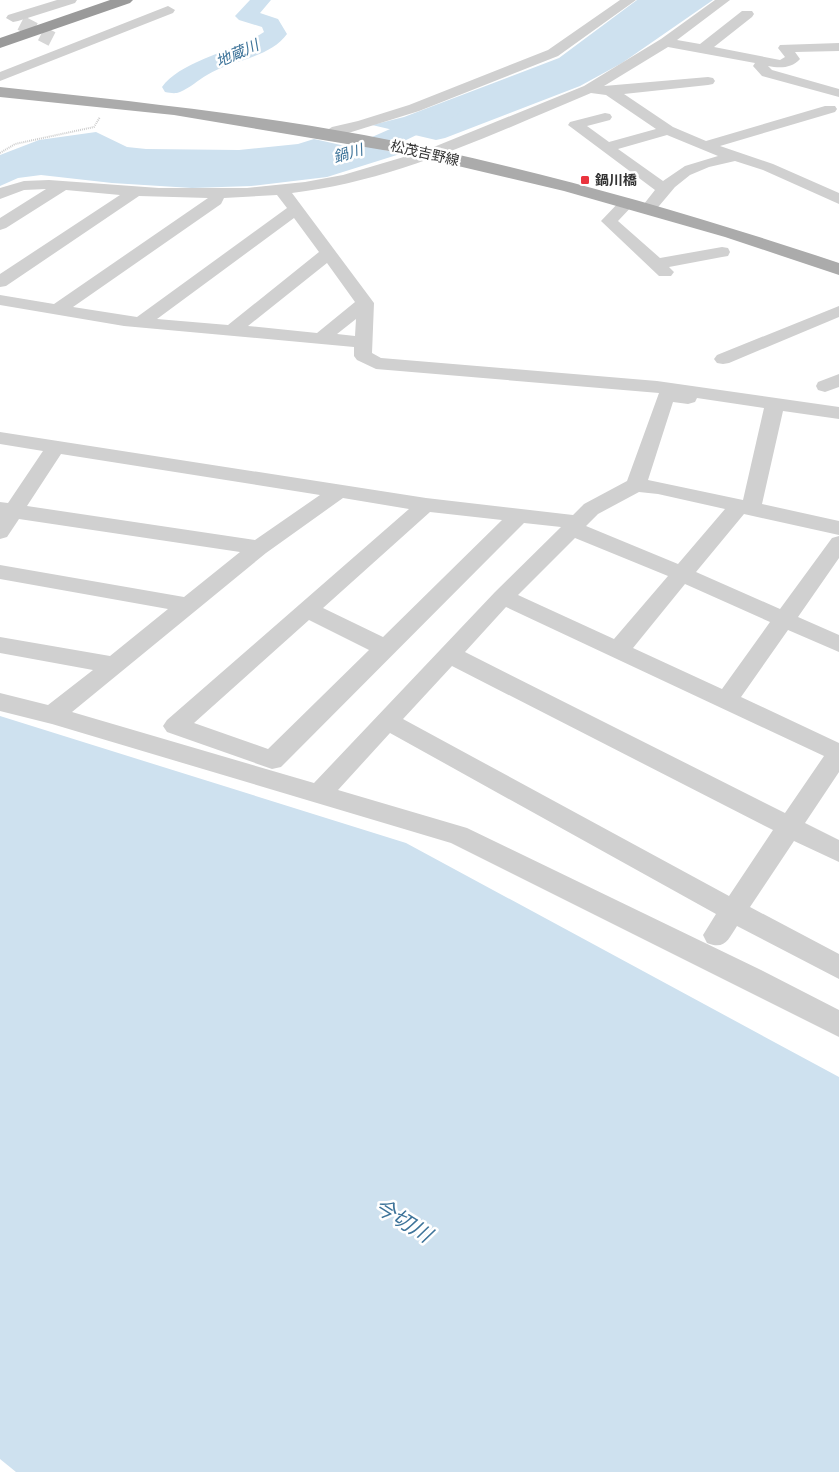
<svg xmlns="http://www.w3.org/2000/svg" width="839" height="1472" viewBox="0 0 839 1472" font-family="'Public Sans','Noto Sans JP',sans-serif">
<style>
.water{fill:#cee1ef}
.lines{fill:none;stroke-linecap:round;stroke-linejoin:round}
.river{fill:#cee1ef;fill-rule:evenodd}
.street-tunnel{stroke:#d6d6d6;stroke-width:15;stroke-dasharray:15 8;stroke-linecap:butt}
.path{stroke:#cdcdcd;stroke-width:2;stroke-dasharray:1 1;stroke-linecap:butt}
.street{fill:#d0d0d0;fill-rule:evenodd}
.primary{fill:#ababab;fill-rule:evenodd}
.highway{fill:#9a9a9a;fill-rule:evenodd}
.poi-dot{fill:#ea343e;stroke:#fff;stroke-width:2}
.labels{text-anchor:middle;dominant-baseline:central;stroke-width:5;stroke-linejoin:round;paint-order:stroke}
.far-street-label{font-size:14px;fill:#333;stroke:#fff}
.far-poi-label{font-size:14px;font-weight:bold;fill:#333;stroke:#fff;text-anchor:start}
.far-water-label{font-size:15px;font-style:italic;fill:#3d7399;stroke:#fff}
.near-water-label{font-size:21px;font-style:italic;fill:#3d7399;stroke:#fff}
</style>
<rect width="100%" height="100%" fill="#fff"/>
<path class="water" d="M637,0H713L622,63L580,86L445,138L436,140L372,125L404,117L559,58Z
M96,132L127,147L146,149L239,150L298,144L314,139L350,147L360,144L400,154L327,177L251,186L192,188L112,183L41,175L18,178L0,186V155L39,140Z
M0,716L406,843L839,1077V1472H16L0,1459Z"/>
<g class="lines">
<path class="river" d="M250,0H271L260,13L278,19L287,34C270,58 231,60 207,75C198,80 190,88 180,92C175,94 171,93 165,92L162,87C180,61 237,50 264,32L262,27L239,20L235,16Z
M449,103L457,105L461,110L457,115C430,128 358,168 330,161L327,156L330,151L363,141Z"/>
<path class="street-tunnel" d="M21,23L52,39"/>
<path class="path" d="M0,153L15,144L94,127L100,117"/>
<path class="street" d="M57,0H77L75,3L18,21L13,22L6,18L8,15Z
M620,0H636L558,56L419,111L329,139L324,137L321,134L332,127L358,121L409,105L548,50Z
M715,0H730L677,40L700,44L742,11H752L754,14L752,17L714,47L780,60L785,57L778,48L780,45L839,43V51L795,52L800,59C791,69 779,68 768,66L772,70L839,89V97L762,76L753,66L755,63L668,47L604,86L708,77L713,78L715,81L713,84L708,85L624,94L673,127L706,141L825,106H835L837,109L835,112L720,146L773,164L839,193V204L763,170L735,161L709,167L690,175L675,187L654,212H642L640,209L655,190L568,125L570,122L605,113L610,114L612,117L610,120L587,126L609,142L656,129L606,95L591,93C495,133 396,181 292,193L374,303L372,353L381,358L657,381L839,407V419L783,411L762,504L839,521V535L744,514L696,572L780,609L832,538L839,536V558L798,617L839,635V652L788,630L741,697L839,743V772L805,823L839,840V862L794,841L750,907L839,954V979L737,926C728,940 725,950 707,943L703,935L716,914L390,733L338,790L467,828L761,970L839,1010V1037L451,843L52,724L0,711V693L48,705L93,670L0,653V637L110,656L168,609L0,579V565L184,597L240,552L19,519L7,537L0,539V502L8,503L43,451L0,444V432L426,498L573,515L584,504L627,481L659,393L376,369L357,360L354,356V347L124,326L0,305V295L54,304L208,198L139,196L6,286L0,287V274L120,195L66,190L6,228L0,230V218L46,189L24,190L0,199V188L24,181L49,180L159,188H247L305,182L343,175L424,151L584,86L661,39ZM667,135L718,156L685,166L663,181L618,149ZM277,195L287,208L137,317L73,307L221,204L224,198ZM294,218L319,252L228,325L157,319ZM327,263L355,302L317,333L248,326ZM356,319L355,336L337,334ZM697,398L764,408L743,500L648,480L673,402L688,404L695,402ZM61,454L320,495L255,540L27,506ZM639,492L658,494L725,509L678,564L586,526L598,514ZM343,498L409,509L167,720L163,726L167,732L272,769L281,767L524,523L561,527L495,592L314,783L72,712L266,553ZM430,512L502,520L383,637L323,608ZM575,538L668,576L614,639L518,595ZM685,584L770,622L722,689L633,648ZM506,607L824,756L785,813L465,652ZM309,620L369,650L268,749L194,723ZM452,666L773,830L729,896L403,719Z
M168,6L175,10L173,13L0,81V72Z
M627,198L633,200L635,203L618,221L660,258L722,247L728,248L730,252L728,256L722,257L669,267L674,272L671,276H659L601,221L621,200Z
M839,306V317L729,363L723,364L717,363L714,359L717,355Z
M839,374V387L825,392L818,390L816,386L818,382Z"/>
<path class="primary" d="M0,87C122,100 243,113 364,135C525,166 684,211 839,263V275L725,237L564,191L407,154L174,115L0,97Z"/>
<path class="highway" d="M110,0H133L130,3L0,48V38Z"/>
</g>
<rect class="poi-dot" x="580" y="175" width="10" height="10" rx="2.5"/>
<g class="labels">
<g class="far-street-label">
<text transform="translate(425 153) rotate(13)">松茂吉野線</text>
</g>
<g class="far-poi-label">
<text x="595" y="180">鍋川橋</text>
</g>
<g class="far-water-label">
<text transform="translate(237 53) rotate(-24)">地蔵川</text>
<text transform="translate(348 153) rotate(-16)">鍋川</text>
</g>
<g class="near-water-label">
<text transform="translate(403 1220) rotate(32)">今切川</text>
</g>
</g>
</svg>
